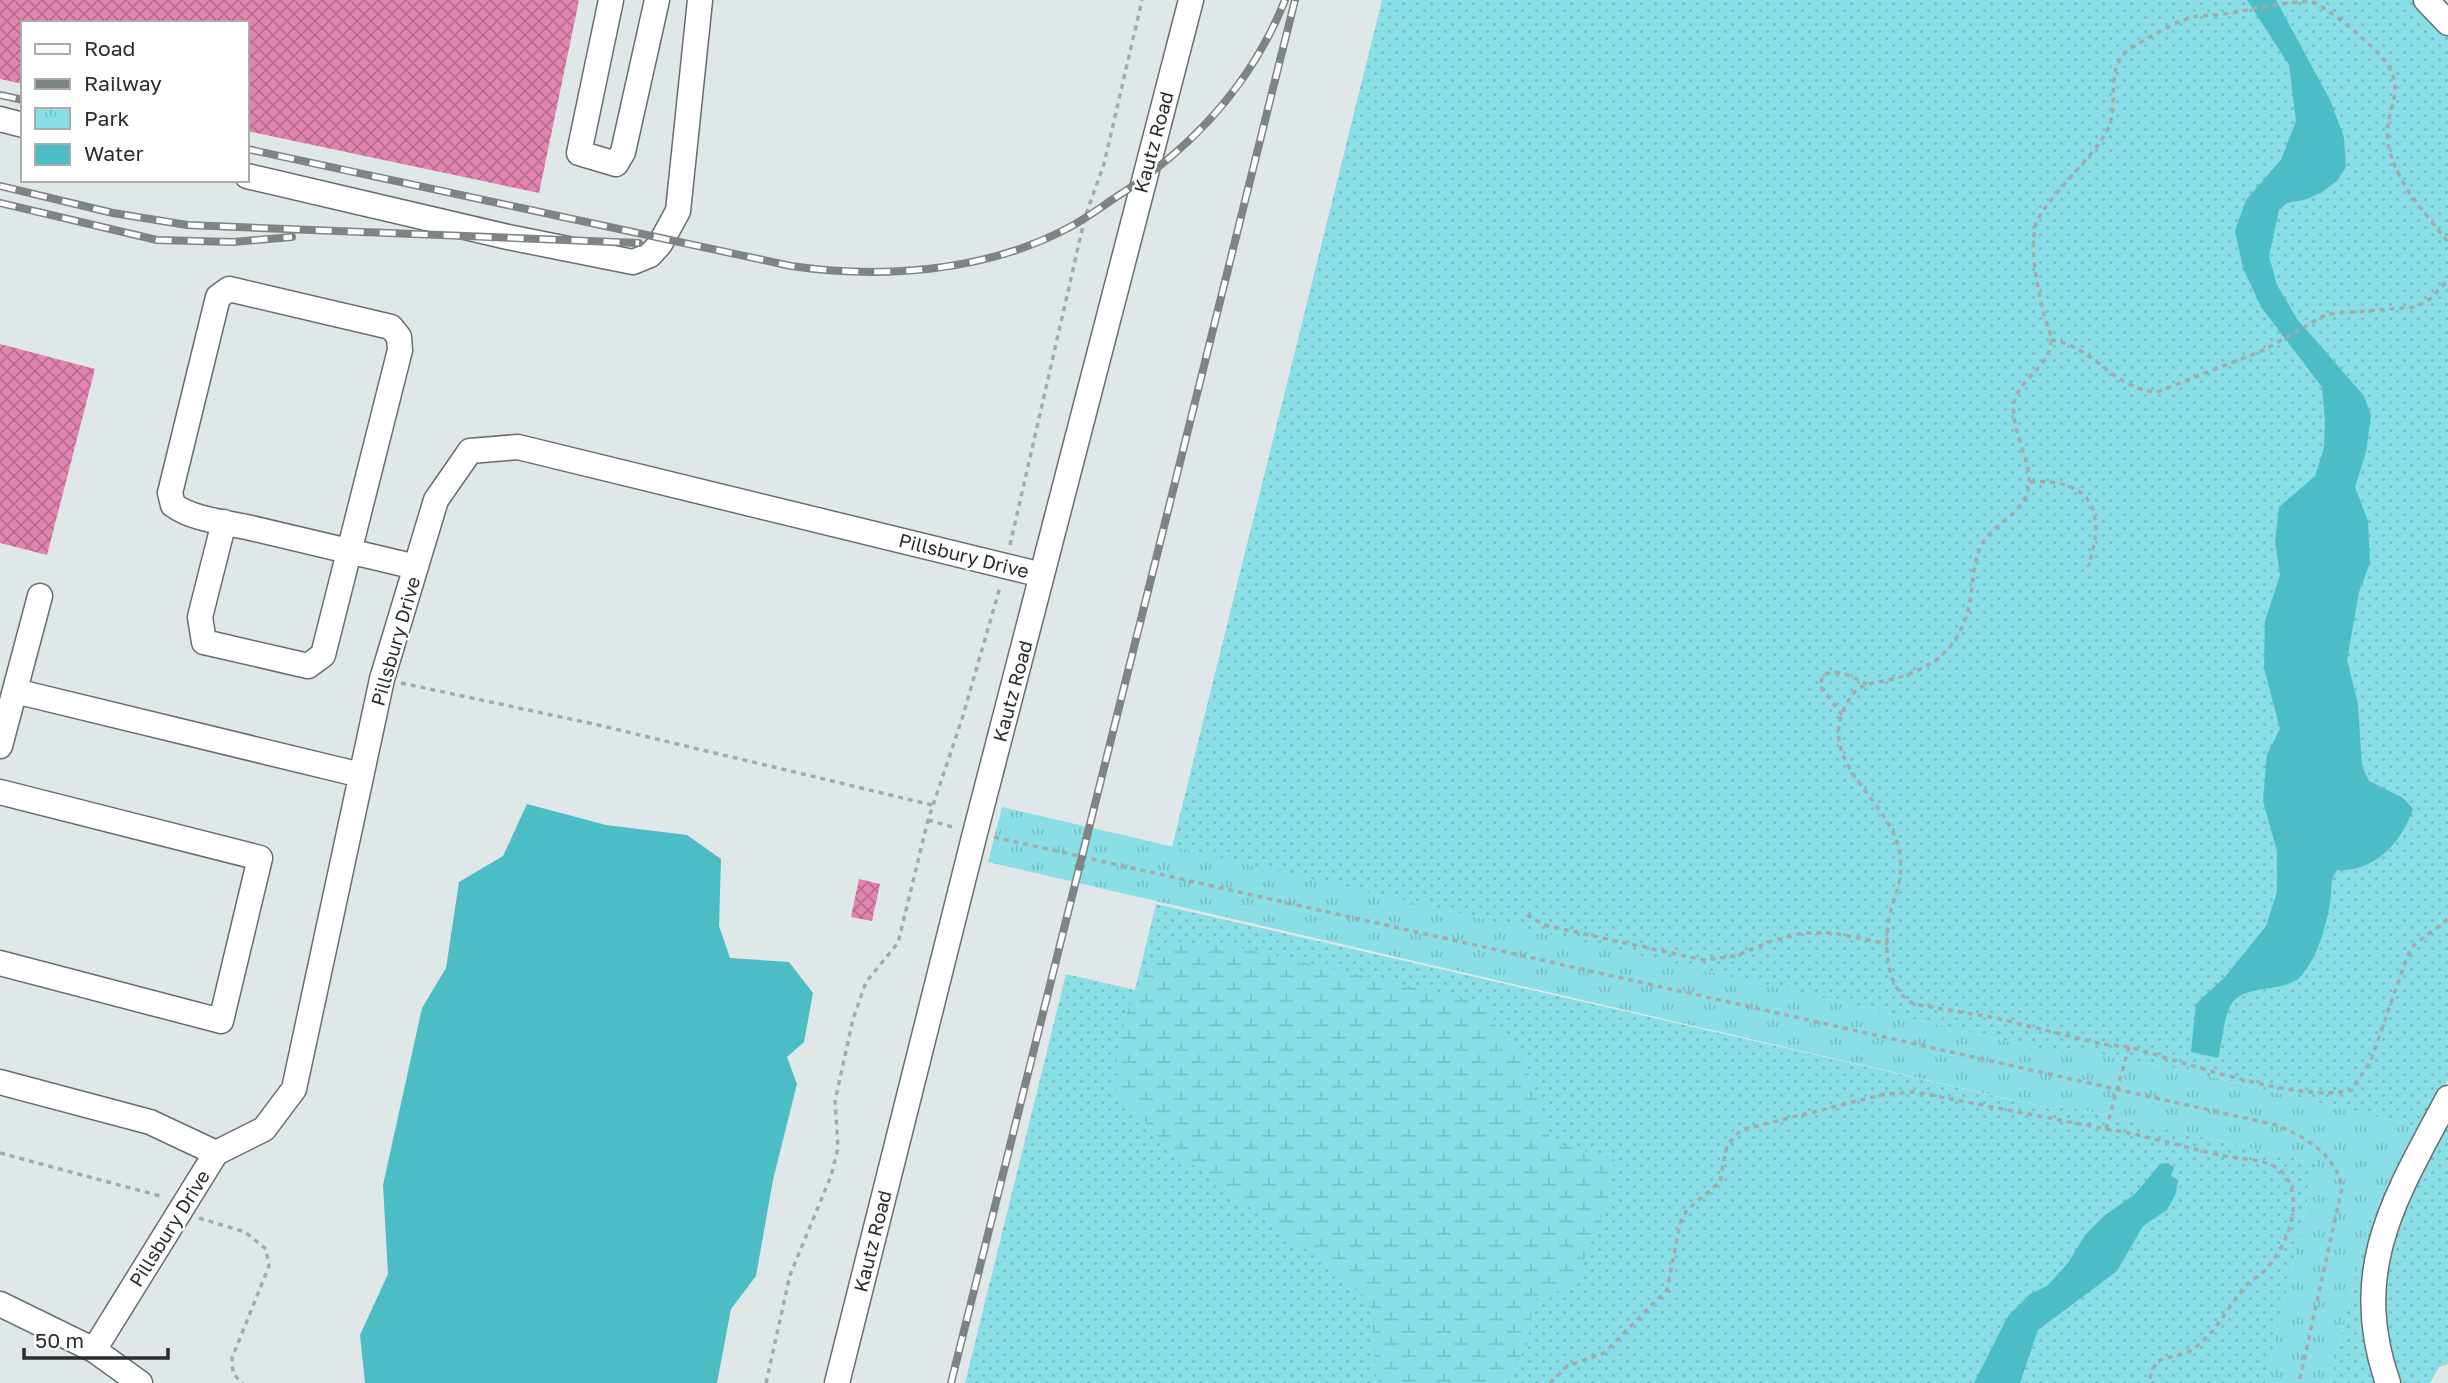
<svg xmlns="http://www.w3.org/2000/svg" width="2448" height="1383" viewBox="0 0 2448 1383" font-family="'Golos Text',sans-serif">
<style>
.grass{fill:url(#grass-dots)}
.wetland{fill:url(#wetland-marsh)}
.park{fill:url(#park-tufts)}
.water{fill:#4cbdc5}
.building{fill:url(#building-cross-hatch)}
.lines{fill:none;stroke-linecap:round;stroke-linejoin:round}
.minor-casing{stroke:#686e6f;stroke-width:27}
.path{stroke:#a4aaab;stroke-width:3.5;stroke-dasharray:5 5;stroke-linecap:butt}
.minor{stroke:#fff;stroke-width:24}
.rail-casing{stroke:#7e8383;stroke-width:8}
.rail{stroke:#fff;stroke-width:5;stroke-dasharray:16;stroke-linecap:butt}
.labels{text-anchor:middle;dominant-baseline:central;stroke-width:5;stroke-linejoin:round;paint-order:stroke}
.street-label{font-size:19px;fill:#2a2d2d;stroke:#fff}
</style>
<defs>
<pattern id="grass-dots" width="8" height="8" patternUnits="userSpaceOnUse" patternTransform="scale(1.75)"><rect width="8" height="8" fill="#89dfe5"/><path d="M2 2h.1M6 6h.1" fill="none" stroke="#76c0c5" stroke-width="1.8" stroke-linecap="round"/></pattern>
<pattern id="wetland-marsh" width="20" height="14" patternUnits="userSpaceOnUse" patternTransform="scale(1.75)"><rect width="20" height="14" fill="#89dfe5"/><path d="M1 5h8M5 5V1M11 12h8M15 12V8" fill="none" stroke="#76c0c5"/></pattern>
<pattern id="park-tufts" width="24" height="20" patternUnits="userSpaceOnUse" patternTransform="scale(1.75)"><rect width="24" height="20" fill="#89dfe5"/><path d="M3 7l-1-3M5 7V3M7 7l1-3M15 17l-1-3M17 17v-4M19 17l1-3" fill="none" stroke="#76c0c5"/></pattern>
<pattern id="building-cross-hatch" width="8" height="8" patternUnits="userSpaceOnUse" patternTransform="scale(1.75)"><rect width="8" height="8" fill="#e384af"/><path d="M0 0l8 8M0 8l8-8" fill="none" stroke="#b86c8f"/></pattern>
</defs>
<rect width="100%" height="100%" fill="#e0e7e8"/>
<path class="grass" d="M1382,0H2415L2448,36V1080L2392,1184L2365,1341L2376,1383H2330L2369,1221L2418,1127L2191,1072L2069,1048L2063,1054L1172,847Z
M1156,904L2052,1109L2061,1105L2316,1163L2265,1383H965L1066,974L1135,990Z
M2448,1116V1364L2439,1367L2430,1383H2395L2379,1317L2388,1241Z"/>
<path class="wetland" d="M1168,941L1237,947L1488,1004L1500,1036L1521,1052L1551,1141L1615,1160L1609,1197L1576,1280L1568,1288L1533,1300L1527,1346L1502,1383H1380L1376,1378L1371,1307L1348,1281L1164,1143L1115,1088C1117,1029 1131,987 1168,941Z"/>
<path class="park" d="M1002,807L2063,1054L2069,1048L2191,1072L2418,1127L2369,1221L2330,1383H2265L2316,1163L2061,1105L2052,1109L988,862Z"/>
<path class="water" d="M2247,0H2276L2331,102L2344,138L2346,167L2337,181L2322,192L2307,199L2287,203L2279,210L2269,256L2277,285L2297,319L2364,396L2371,415L2366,452L2355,487L2368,521L2370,563L2359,592L2347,660L2358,704L2362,766L2369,781L2403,798L2413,809C2402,842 2374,873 2337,870C2330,880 2332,884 2331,895C2328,920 2319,955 2302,975C2284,996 2238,980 2228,1011C2223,1025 2222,1043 2218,1058L2191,1052L2196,1004L2225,977L2266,926L2277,892V851L2263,801L2267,754L2280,729L2264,668L2265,621L2280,575L2275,542L2279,507L2315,476L2324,448L2325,420L2322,387L2261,307L2243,268L2235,231L2246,200L2281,160L2296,121L2289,65Z
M527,804L606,825L687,835L721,859L719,926L730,958L789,962L813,993L804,1042L787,1057L797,1084L773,1180L756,1276L731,1309L717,1383H365L360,1335L388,1274L383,1185L422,1008L446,968L459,882L503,856Z
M2168,1163L2174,1168L2171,1176L2178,1180L2176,1193L2167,1210L2143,1226L2117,1271L2038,1330L2020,1383H1974L2008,1316L2030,1294L2047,1286L2068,1263L2085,1235L2104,1216L2135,1194L2160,1164Z"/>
<path class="building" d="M0,0H579L539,193L247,131V23H23V84L0,79Z
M0,344L95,369L47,555L0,543Z
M859,879L880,884L872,921L851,917Z"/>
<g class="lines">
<g class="minor-casing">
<path id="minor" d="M611,0L579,153L616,164L623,152L657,0
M2426,0L2448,23
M0,119L23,125
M247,176L508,237L633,262L650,255L660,244L678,211L700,0
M224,522L200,617L204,642L308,666L323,655L400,350L399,337L391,327L229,289L218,297L170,493L173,505C194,520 225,522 251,528C306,541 361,554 416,567
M15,691L361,775
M0,746L40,596
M0,792L260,858L221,1021L0,963
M0,1082L150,1122L216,1153
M0,1304L94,1350L140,1383
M94,1350L216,1153L264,1129L294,1089L382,679L436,500L470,451L518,447L1042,575
M837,1383L975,833L1191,0
M2388,1383C2348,1269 2396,1196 2448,1098"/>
</g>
<path class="path" d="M2051,340C2093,345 2114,390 2157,392L2264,350L2327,314L2416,307L2430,299L2448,280
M2030,482C2092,478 2107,512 2088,567
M1010,545L1085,217L1104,164L1142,0
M401,683L594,724L932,805
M1842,715L1820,686L1823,675C1839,668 1852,677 1867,684
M928,820L956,828
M994,837L2276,1125C2306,1137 2336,1155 2342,1188L2299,1383
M1527,915L1544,925L1703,960L1735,956L1772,941L1803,933H1834L1888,944
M2129,1047L2102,1044L1996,1018L1914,1004C1886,991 1884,947 1889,918C1894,895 1904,879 1900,855C1892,795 1800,758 1857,689C1868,683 1880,682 1893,679C1933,668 1956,651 1968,611C1973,591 1972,567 1980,548C1990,526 2016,518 2026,496C2038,468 2010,434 2014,404C2018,378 2052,366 2051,340C2051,332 2046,323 2044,315C2038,288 2030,255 2035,227C2040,204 2092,159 2107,131C2120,105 2105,75 2125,53C2130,47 2176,22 2186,19C2199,14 2216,16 2230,13C2251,10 2291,0 2311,2C2327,6 2359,35 2372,47C2419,90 2377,108 2390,152C2399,186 2427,215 2448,242
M2106,1129C2147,1135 2185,1148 2225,1156C2243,1160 2266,1158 2281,1171C2308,1197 2286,1250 2263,1272C2256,1278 2249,1281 2243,1289C2228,1308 2213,1336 2192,1350C2181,1356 2167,1356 2156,1362L2148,1383
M0,1153L164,1197
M199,1218L245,1232L266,1249L269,1266L232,1358L233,1374L243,1383
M766,1383L790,1275L831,1176L838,1148L835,1101L853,1019L866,982L898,943L928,820L962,719L1000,587
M1550,1383L1567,1366L1604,1353L1667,1290L1680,1223L1687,1210L1720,1182L1727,1145L1741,1130L1885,1094L1915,1092L2106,1129L2129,1047C2184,1062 2300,1104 2352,1090L2371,1060L2407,957L2414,945L2448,919"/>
<use href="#minor" class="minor"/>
<g class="rail-casing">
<path id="rail" d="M0,95L23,100
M247,149L791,266C881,279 984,272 1066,229C1086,219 1105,204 1124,192C1196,144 1253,81 1285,0
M0,186L113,213L187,225L639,243
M0,203L157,240L234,242L292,237
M951,1383L1295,0"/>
</g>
<use href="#rail" class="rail"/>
</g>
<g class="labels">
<g class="street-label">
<text transform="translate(1153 142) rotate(-75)">Kautz Road</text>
<text transform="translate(964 555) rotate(14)">Pillsbury Drive</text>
<text transform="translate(395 641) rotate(-74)">Pillsbury Drive</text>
<text transform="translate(1012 691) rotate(-75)">Kautz Road</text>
<text transform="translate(169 1228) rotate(-58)">Pillsbury Drive</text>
<text transform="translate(872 1241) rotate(-76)">Kautz Road</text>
</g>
</g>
<rect x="21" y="21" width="228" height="161" fill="#ffffff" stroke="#aaabab" stroke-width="2"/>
<rect x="35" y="44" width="35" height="10" fill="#ffffff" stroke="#aaabab" stroke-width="2"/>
<text x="84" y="56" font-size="21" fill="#2a2d2d">Road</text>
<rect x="35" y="79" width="35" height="10" fill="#7e8383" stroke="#aaabab" stroke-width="2"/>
<text x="84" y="91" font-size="21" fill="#2a2d2d">Railway</text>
<rect x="35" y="108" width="35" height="21" fill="url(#park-tufts)" stroke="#aaabab" stroke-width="2"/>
<text x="84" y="126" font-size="21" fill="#2a2d2d">Park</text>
<rect x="35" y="144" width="35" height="21" fill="#4cbdc5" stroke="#aaabab" stroke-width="2"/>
<text x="84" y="161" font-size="21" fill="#2a2d2d">Water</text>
<path d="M24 1348v10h144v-10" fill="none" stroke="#2a2d2d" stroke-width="3.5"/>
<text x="35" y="1348" font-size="21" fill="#2a2d2d" stroke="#ffffff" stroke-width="5" paint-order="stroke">50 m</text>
</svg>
